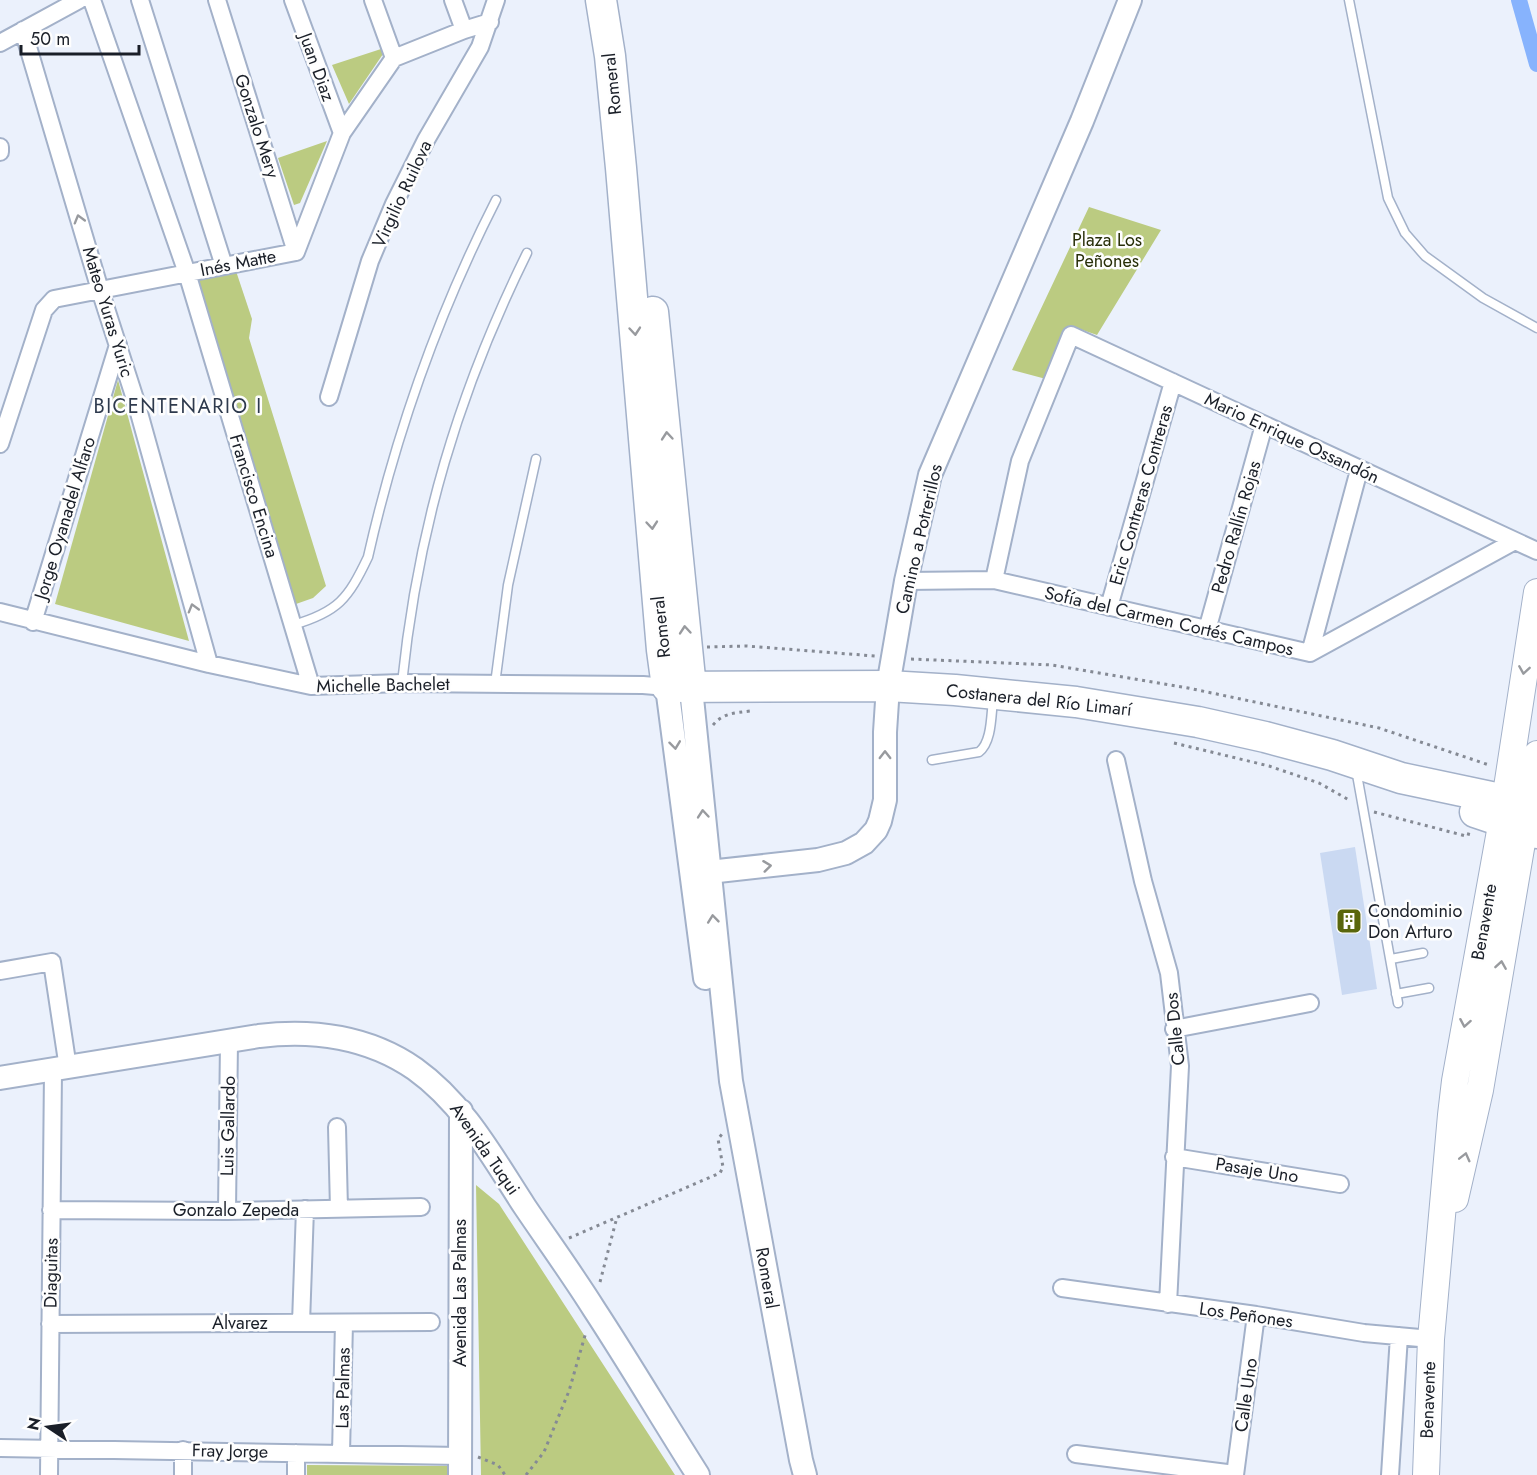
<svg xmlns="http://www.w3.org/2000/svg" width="1537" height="1475" viewBox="0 0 1537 1475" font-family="Jost,sans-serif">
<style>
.green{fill:#bbcb81}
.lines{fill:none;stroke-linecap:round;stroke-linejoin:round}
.canal{stroke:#87b3fd;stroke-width:16}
.building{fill:#cad9f2}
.lane-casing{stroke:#a3b1c9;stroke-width:11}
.street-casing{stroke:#a3b1c9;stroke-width:20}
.secondary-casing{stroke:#a3b1c9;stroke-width:26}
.primary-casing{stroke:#a3b1c9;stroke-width:28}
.highway-casing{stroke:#a3b1c9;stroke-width:33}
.path{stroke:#858a94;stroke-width:3;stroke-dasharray:3 4.5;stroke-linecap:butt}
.lane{stroke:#fff;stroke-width:8}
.street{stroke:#fff;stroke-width:16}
.secondary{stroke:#fff;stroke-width:22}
.primary{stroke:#fff;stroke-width:26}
.highway{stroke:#fff;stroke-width:30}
.oneway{stroke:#989a9e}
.labels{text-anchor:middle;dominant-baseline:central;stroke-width:5;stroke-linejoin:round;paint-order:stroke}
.street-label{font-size:18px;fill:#1a1f28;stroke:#fefefe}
.park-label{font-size:18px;fill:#282f08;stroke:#fefefe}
.poi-label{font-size:18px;fill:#1a1f28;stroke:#fefefe;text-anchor:start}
.neighbourhood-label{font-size:20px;letter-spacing:1.5px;fill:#2e3a4d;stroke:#fefefe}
</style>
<rect width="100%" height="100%" fill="#ebf1fc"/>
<path class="green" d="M381,49L383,54L349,104L332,65Z
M327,141L300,203L294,205L278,158Z
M1089,207L1161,230L1097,335L1071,326L1046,379L1012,370Z
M236,271L252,319L249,338L326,586L313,598L296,604L195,280Z
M118,380L189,641L55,604Z
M476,1185L499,1204L675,1475H481Z
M307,1465L450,1466V1475H307Z"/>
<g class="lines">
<path class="canal" d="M1519,0L1537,64"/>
</g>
<path class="building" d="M1355,847L1377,989L1342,995L1320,853Z"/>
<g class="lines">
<g class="lane-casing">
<path id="lane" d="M1349,0L1388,198L1405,233L1425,256L1483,298L1537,328
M293,625C338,612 348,599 368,557C396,433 438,314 496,200
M402,683C418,528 458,393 527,253
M495,684L508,585L536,459
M932,760L979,752C992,742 991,715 993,700
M1356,769L1398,1003
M1391,959L1423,953
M1396,994L1429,988"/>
</g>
<g class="street-casing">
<path id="street" d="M92,0L187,273L311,686
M140,0L224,266
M217,0L296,252
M293,0L342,133
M373,0L394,58
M453,0L464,30
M23,30L100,290L136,402L209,664
M0,43L79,0
M0,147V152
M329,397L370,261L394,204L426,140L480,47L496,0
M0,444L44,310L54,299L296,252L342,133L394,58L464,30L490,22
M994,580L1020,461L1071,335L1537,551
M906,581L994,580L1310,653L1513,542
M1109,607L1173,382
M0,612L209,664L311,686L402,683L643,685L667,687
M33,622L118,345
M1207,630L1264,425
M1310,653L1359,470
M1116,760L1143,881L1169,973L1180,1066L1168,1304
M0,971L52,962L68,1068
M1174,1029L1310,1003
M337,1127L339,1209
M1174,1157L1340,1184
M51,1210L227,1211L421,1207
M227,1211L229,1041
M1062,1288L1256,1315L1364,1333L1431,1339
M301,1323L305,1209
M50,1324L431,1322
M0,1448L460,1456
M296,1453V1475
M341,1453L344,1323
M1076,1454L1235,1474
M49,1475L53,1071
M183,1475V1450
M1235,1475L1256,1315
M1390,1475L1399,1336"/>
</g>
<g class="secondary-casing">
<path id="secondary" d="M667,687L705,978
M691,688L731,1081L801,1460L805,1475
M709,872L818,860L846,853L864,843L876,830L880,821L885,800V732L888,686L906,581L930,475L1082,121L1130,0
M0,1078L259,1036C313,1029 369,1037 415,1069C464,1104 493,1158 525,1207C548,1241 572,1274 594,1309C630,1364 663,1420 698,1475
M460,1475L461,1111"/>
</g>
<g class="primary-casing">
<path id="primary" d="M1455,1199L1480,1090L1537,754
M1426,1475L1431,1339L1451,1115L1455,1081L1502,820L1537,592"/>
</g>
<g class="highway-casing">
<path id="highway" d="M601,0L610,56L621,168L662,650L667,687L888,686L955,690L1076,702L1198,722L1265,737L1332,755L1401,778L1505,800L1537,810
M653,312L691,688
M1475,812L1537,833"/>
</g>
<path class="path" d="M707,647L747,646L875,656
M911,659L1052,665L1188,688L1379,728L1489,765
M713,725C723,713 735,713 750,711
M1174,743L1269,766L1319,783L1349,800
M1374,812L1466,836H1468L1469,832
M569,1238L720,1173L723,1167L718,1139L722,1134
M600,1282L617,1217
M478,1457L498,1465L505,1475
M526,1475L544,1452L569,1391L586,1332"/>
<use href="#lane" class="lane"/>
<use href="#street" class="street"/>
<use href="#secondary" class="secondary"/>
<use href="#primary" class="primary"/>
<use href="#highway" class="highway"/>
</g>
<defs><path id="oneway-chevron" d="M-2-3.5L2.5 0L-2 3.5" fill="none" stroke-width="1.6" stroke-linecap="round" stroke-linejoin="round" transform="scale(1.5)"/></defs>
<g class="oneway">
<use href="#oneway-chevron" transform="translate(79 219) rotate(-106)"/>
<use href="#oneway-chevron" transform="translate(635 331) rotate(85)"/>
<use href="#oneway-chevron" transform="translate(667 436) rotate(-95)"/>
<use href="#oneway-chevron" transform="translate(652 525) rotate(85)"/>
<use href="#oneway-chevron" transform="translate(193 608) rotate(-106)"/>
<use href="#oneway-chevron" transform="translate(685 630) rotate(-95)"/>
<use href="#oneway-chevron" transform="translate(1524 670) rotate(99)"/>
<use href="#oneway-chevron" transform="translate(675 745) rotate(83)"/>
<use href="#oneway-chevron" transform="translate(885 755) rotate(-90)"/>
<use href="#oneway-chevron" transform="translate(703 814) rotate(-95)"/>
<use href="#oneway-chevron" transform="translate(767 866) rotate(-7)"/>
<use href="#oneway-chevron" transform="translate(713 919) rotate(-96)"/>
<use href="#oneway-chevron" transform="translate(1501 965) rotate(-81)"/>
<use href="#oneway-chevron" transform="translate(1465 1023) rotate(100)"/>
<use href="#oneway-chevron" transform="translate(1465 1157) rotate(-76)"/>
</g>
<defs>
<g id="building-square" transform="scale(1.35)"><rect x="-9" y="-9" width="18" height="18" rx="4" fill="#59660c" stroke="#fefefe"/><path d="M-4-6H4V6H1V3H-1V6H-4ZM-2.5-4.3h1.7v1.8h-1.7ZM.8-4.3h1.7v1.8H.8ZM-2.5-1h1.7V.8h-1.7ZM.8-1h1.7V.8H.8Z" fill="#fff"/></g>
</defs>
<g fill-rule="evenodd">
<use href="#building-square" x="1349" y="921"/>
</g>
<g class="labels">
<g class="street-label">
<text transform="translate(317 67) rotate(70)">Juan Diaz</text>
<text transform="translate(612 84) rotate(-96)">Romeral</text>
<text transform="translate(257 126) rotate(72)">Gonzalo Mery</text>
<text transform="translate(402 194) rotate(-65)">Virgilio Ruilova</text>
<text transform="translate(238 263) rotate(-11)">Inés Matte</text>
<text transform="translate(108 312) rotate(73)">Mateo Yuras Yuric</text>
<text transform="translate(1292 438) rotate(25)">Mario Enrique Ossandón</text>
<text transform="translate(1141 495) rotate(-74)">Eric Contreras Contreras</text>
<text transform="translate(254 496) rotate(73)">Francisco Encina</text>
<text transform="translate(65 518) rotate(-73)">Jorge Oyanadel Alfaro</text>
<text transform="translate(1236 527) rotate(-74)">Pedro Rallín Rojas</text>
<text transform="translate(919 539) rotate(-77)">Camino a Potrerillos</text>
<text transform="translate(1169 621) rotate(13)">Sofía del Carmen Cortés Campos</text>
<text transform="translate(661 627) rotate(-96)">Romeral</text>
<text transform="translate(383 685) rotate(-1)">Michelle Bachelet</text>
<text transform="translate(1039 700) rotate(6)">Costanera del Río Limarí</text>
<text transform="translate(1484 922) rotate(-80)">Benavente</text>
<text transform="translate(1175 1029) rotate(-96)">Calle Dos</text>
<text transform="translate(228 1126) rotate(-89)">Luis Gallardo</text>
<text transform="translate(485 1149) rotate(55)">Avenida Tuqui</text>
<text transform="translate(1257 1170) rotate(9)">Pasaje Uno</text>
<text x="236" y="1210">Gonzalo Zepeda</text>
<text transform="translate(51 1273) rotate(-89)">Diaguitas</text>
<text transform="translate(767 1278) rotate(80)">Romeral</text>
<text transform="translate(460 1293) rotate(-90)">Avenida Las Palmas</text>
<text transform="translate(1246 1315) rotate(8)">Los Peñones</text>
<text x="240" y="1323">Alvarez</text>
<text transform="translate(343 1388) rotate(-89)">Las Palmas</text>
<text transform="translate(1246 1395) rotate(-82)">Calle Uno</text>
<text transform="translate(1428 1400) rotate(-88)">Benavente</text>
<text transform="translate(230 1451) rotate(1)">Fray Jorge</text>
</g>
<g class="park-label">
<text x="1107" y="240">Plaza Los<tspan x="1107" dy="21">Peñones</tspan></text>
</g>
<g class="poi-label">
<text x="1368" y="911">Condominio<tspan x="1368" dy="21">Don Arturo</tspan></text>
</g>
<g class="neighbourhood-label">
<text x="178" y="406">BICENTENARIO I</text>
</g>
</g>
<g transform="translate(48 1427) rotate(283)" stroke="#fefefe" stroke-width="4.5" paint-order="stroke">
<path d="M0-4.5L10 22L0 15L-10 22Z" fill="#1a1f28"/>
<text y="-9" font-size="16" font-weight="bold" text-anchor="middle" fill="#1a1f28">N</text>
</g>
<path d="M21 45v9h118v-9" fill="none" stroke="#1a1f28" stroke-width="3"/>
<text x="30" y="45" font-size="18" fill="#1a1f28" stroke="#fefefe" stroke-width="4.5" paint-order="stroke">50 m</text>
</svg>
